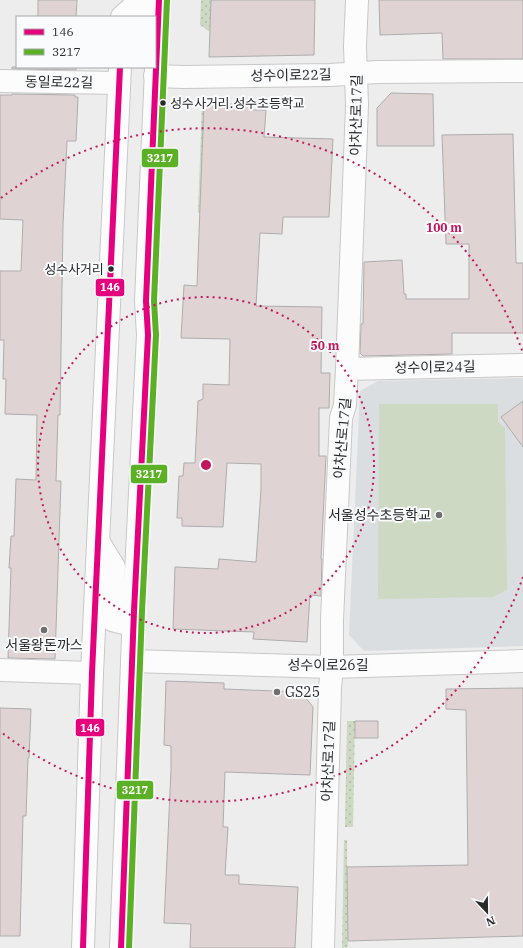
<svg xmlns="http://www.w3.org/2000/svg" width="523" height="948" viewBox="0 0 523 948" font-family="'IBM Plex Serif','Noto Sans KR',serif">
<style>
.built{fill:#dadee1}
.grass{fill:url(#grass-dots)}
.park{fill:#cdd9c2}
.building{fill:#dfd3d3;stroke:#adadad}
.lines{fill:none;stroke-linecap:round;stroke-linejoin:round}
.street-casing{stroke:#c8c8c8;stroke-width:24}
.primary-casing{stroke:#c8c8c8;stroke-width:24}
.street{stroke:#fcfcfc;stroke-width:22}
.primary{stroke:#fcfcfc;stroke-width:22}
.bus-1-casing{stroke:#f9fbfc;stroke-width:9}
.bus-2-casing{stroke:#f9fbfc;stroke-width:9}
.bus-1{stroke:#e5007d;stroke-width:6}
.bus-2{stroke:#5bb025;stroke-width:6}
.ring{fill:none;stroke:#c2185b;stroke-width:2;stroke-dasharray:2 4}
.bus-dot{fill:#2a2a2b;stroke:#f9fbfc;stroke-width:1.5}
.poi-dot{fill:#6e6e6f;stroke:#f9fbfc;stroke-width:1.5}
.labels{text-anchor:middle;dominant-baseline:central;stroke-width:4;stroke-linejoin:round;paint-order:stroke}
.bus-label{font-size:13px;fill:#2a2a2b;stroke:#f9fbfc;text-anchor:start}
.street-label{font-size:14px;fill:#2a2a2b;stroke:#f9fbfc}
.poi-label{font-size:14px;fill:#2a2a2b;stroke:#f9fbfc;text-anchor:end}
.centre{fill:#c2185b;stroke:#f9fbfc;stroke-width:2}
.ring-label{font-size:12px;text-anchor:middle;font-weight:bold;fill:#c2185b;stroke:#f9fbfc;stroke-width:4;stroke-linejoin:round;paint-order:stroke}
.line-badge{stroke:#f9fbfc;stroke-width:1.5}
.badge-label{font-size:11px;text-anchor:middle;font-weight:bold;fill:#fff}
</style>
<defs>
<pattern id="grass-dots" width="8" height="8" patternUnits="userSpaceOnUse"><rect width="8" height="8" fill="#cdd9c2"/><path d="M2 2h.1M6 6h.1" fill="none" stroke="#b0baa7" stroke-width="1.8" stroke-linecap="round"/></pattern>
</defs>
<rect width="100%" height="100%" fill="#ededed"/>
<path class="built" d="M523,378V646L364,651L349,635L360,391L378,381Z"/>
<path class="grass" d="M201,0H211L210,32L200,25Z
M202,103H204L200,213H198Z
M347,721H355L353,827H345Z
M344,840H347L348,947L342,948Z"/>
<path class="park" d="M379,404H498V422L505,428L507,590L493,597L378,599Z"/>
<path class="building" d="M38,0H77L76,17H38Z
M211,0H315L314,55L209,57Z
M379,0H523V59H443L442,33L380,35Z
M12,67H76V70L12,69Z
M391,93L433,94L434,146H377V108Z
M12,94L75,95V97H78L76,141H67L63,225L60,415H58L56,481H61L55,659L8,658L11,568H9L11,536H14L16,479L36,480L37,415L5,414L6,379H3L4,340H0V271H21L23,220L0,219V95H12Z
M204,103L252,105V110H266L264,137L333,139L329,217H283L282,234L260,233L256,306L322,307L321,373H330L329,408H319V456H326L321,559H322L321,596L310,595L307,642L253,639L254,632L173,629L175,567L218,569L219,559L256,562L261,489V464L227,463L223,527L182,526V518H177L179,476H183L184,463H195L198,401L203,399V384L229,385L230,339L181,338L184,285L197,286Z
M513,134L516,263H523V333H452V354L363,356L360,353L361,324H363L364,262L402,260L404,294H406V299H469V244H446L442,135Z
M523,401V447L501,417Z
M166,681L224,683V689L301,692L313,707L310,775L225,772L223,827H228L225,875H239V884L298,887L295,948H190L191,924L164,923L171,770V746L164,745Z
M523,688V936L348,941L347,867L468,865L466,710L446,709V689Z
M0,708L31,709L29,758H28L26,816H23L20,936H0Z
M355,721H378V738H355Z"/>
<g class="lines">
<g class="street-casing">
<path id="street" d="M155,76L183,77L330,75L378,72L523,71
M0,81L119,83
M347,369L523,365
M132,661L332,667L523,661
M0,670L92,673
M323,948L330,688L332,667V620L341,418L345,405L347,369L357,105L355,46L357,0"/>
</g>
<g class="primary-casing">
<path id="primary" d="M122,17L133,7L144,9V17
M98,541L114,567L112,620L124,623L134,611
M83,948L92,673L120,67
M121,948L134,611L148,335L146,301L159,0"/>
</g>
<use href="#street" class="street"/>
<use href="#primary" class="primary"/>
<g class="bus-1-casing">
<path id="bus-1" d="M83,948L92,673L120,67
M121,948L134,611L148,335L146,301L159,0"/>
</g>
<g class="bus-2-casing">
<path id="bus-2" d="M129,948L142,611L156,335L154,301L167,0"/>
</g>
<use href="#bus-1" class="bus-1"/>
<use href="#bus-2" class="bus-2"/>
</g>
<g class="ring">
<circle cx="206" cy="465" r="168"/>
<path d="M523 577A336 336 0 0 1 1 732M1 198A336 336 0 0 1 523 353"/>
</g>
<g class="bus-dot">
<circle cx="163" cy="103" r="3.5"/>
<circle cx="111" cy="269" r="3.5"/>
</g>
<g class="poi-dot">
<circle cx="439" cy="515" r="4"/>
<circle cx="44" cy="630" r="4"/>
<circle cx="277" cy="692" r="4"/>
</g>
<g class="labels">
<g class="bus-label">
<text x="170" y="103">성수사거리.성수초등학교</text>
<text x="104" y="269" text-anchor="end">성수사거리</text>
</g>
<g class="street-label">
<text transform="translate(291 75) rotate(-1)">성수이로22길</text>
<text transform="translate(59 82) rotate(1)">동일로22길</text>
<text transform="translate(356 115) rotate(-89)">아차산로17길</text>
<text transform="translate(435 367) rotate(-1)">성수이로24길</text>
<text transform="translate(342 438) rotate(-85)">아차산로17길</text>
<text x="328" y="665">성수이로26길</text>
<text transform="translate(328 761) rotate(-88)">아차산로17길</text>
</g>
<g class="poi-label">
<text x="431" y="515">서울성수초등학교</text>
<text x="44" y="645" text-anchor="middle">서울왕돈까스</text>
<text x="285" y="692" text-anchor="start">GS25</text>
</g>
</g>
<circle cx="206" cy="465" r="6" class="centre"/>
<g class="ring-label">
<text x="444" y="232">100 m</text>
<text x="325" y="350">50 m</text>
</g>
<g class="line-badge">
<rect x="141" y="148" width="38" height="20" rx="4" fill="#5bb025"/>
<rect x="95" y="278" width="30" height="19" rx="4" fill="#e5007d"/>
<rect x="130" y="464" width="38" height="20" rx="4" fill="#5bb025"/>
<rect x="75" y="718" width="30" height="19" rx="4" fill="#e5007d"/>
<rect x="116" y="780" width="38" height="20" rx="4" fill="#5bb025"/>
</g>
<g class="badge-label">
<text x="160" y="162">3217</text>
<text x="110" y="291">146</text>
<text x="149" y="478">3217</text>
<text x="90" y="732">146</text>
<text x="135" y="794">3217</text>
</g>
<rect x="16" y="16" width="140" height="52" fill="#f9fbfc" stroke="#a6a7a8"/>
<rect x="24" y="29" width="20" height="6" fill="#e5007d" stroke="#a6a7a8"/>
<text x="52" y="36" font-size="12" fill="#2a2a2b">146</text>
<rect x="24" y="49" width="20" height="6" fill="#5bb025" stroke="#a6a7a8"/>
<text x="52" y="56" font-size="12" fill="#2a2a2b">3217</text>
<g transform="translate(487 912) rotate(158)" stroke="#f9fbfc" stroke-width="3" paint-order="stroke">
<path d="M0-3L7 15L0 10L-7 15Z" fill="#2a2a2b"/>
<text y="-6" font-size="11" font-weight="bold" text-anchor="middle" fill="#2a2a2b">N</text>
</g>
</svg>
